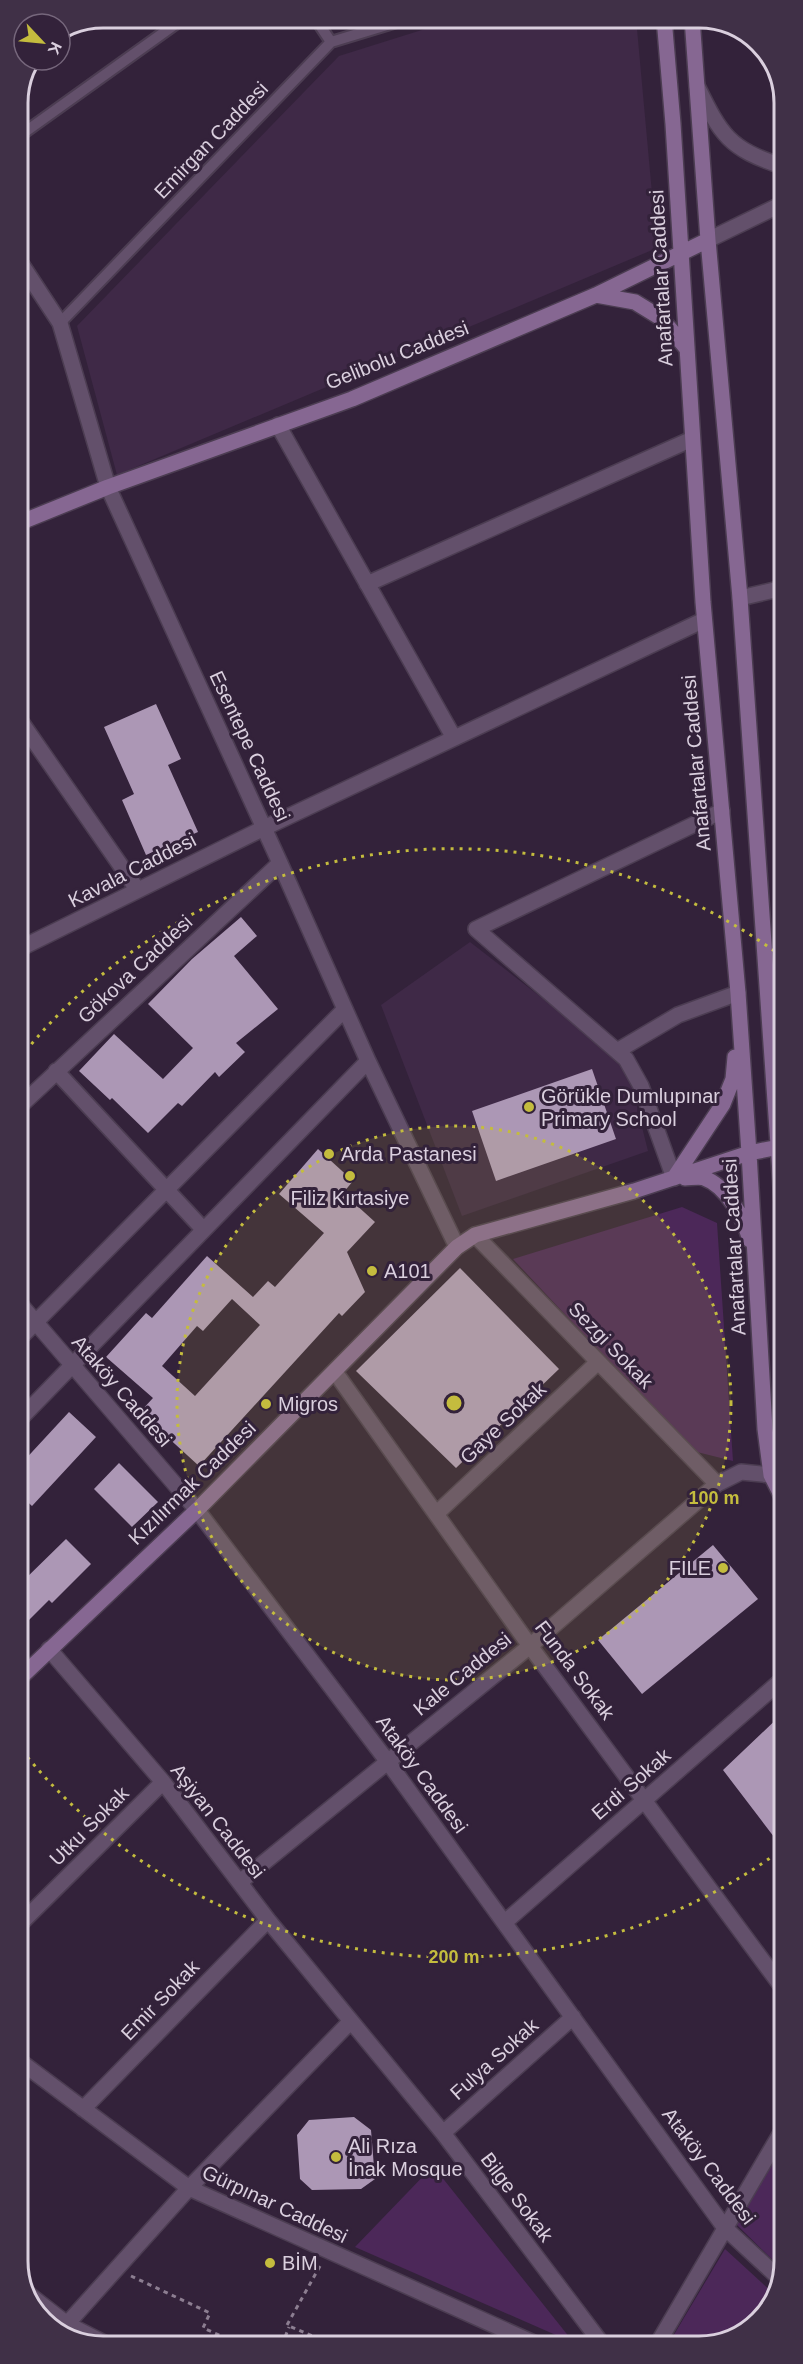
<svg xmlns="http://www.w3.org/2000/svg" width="803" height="2364" viewBox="0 0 803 2364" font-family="Arial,sans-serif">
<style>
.built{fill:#3f2947}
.green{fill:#4c2859}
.building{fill:#ac97b5;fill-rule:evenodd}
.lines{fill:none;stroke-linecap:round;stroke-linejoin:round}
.lane-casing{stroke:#4c3d52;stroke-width:14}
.street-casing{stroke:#4c3d52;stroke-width:18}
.secondary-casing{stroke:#4c3d52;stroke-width:18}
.path{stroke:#8c7e91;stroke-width:3;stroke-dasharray:4.5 4.5;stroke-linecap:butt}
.lane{stroke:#63506b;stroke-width:10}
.street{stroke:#63506b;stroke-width:15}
.secondary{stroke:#866792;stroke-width:15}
.ring{fill:none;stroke:#c4bc3e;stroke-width:3;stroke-dasharray:3 6}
.poi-dot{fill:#c4bc3e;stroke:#33223a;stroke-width:2}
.labels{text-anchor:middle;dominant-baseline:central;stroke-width:6;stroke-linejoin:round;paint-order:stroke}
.street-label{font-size:20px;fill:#dacfde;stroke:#33223a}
.poi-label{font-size:20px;fill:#dacfde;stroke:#33223a;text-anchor:start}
.rim{fill:none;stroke:#dacfde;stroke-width:3}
.centre{fill:#c4bc3e;stroke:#33223a;stroke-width:3}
.ring-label{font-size:18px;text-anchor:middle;font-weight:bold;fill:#c4bc3e;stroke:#33223a;stroke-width:6;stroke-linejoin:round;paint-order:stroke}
</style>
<rect width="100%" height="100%" fill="#33223a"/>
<path class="built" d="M460,18H636L657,248L117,475L77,326L339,56Z
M470,942L626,1063L648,1151L462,1216L381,1005Z"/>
<path class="green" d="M682,1207L717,1223L733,1461L693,1451L513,1259Z
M785,2141V2261L782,2269L736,2224Z
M433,2166L574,2343L355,2247Z
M725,2249L774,2294L767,2313L722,2343H669Z"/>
<path class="building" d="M156,704L181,759L168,765L198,832L146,855L122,800L134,794L104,727Z
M241,917L257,936L234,956L278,1009L236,1043L245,1052L219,1077L215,1072L182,1106L178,1103L148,1133L112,1098L110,1100L79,1071L114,1034L163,1079L193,1048L148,1004L192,959Z
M592,1069L616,1139L496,1181L472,1111Z
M318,1149L353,1181L343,1193L375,1222L347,1252L365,1292L342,1316L339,1313L199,1466L140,1412L153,1398L106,1357L146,1313L152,1318L207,1256L253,1297L268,1281L275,1287L324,1233L279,1194ZM232,1299L260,1325L195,1396L162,1366L197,1326L203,1331Z
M460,1268L559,1369L456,1468L356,1371Z
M69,1412L96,1437L32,1506L20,1495V1465Z
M119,1463L158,1502L132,1527L94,1489Z
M66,1539L91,1564L52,1603L49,1600L20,1629V1584Z
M713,1545L758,1599L642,1694L598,1640Z
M784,1712V1760L776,1767L784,1779V1850L723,1770Z
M354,2117L371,2130L375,2179L361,2189L312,2190L300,2179L297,2135L309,2120Z"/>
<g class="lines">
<g class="lane-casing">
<path id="lane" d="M315,18L331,42
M18,137L184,18
M60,323L331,42L410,18"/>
</g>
<g class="street-casing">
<path id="street" d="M697,86C721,135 729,149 782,166
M708,240L782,204
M18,259L60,323L108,487L280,863L368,1061L457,1247
M278,425L454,738
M367,584L692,439
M740,598L783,588
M19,719L137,889
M19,949L264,828L704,620
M617,1051L678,1015L738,993
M56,1071L203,1229
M19,1107L280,863
M674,1178L641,1086L626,1059L476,929L722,811
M475,1235L717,1484
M20,1304L197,1510L388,1762L725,2228L779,2278
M20,1338L345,1009
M335,1372L530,1646L785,1991
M20,1419L368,1061
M436,1514L598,1362
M49,1649L163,1782L268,1920L443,2133L602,2344
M240,1882L530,1646L717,1484L741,1472L771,1475
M505,1922L784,1678
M20,1924L163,1782
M21,2062L189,2188L536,2344
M83,2109L268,1920
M443,2133L573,2017
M27,2293L67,2324L110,2346
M65,2332L67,2324L189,2188L351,2021
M658,2343L785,2126"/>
</g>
<g class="secondary-casing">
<path id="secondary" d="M664,18L673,124L703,602L738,993L749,1153L765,1429L771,1475L784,1501
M692,18L708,240L740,598L784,1231
M596,295L635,302L661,318L687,349
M19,523L108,487L352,399L596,295L708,240
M674,1178L723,1104L733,1079L735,1057
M685,1178C690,1178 699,1176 704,1178C727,1186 744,1219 750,1240
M20,1678L197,1510L457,1247L475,1235L634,1191L749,1153L784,1146"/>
</g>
<path class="path" d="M320,2266L287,2325L333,2345
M131,2276L210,2313L203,2328L242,2345
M282,2345L289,2327"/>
<use href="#lane" class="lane"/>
<use href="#street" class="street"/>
<use href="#secondary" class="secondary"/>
</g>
<circle cx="454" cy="1403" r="277" fill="#c4bc3e" fill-opacity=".12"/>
<g class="ring">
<circle cx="454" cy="1403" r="277"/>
<path d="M784 1848A554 554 0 0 1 20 1748M20 1058A554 554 0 0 1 780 955"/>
</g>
<g class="poi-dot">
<circle cx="529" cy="1107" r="6"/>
<circle cx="329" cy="1154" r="6"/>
<circle cx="350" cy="1176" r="6"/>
<circle cx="372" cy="1271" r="6"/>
<circle cx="266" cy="1404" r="6"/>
<circle cx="723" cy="1568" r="6"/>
<circle cx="336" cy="2157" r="6"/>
<circle cx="270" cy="2263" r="6"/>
</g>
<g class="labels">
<g class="street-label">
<text transform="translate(211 140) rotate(-46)">Emirgan Caddesi</text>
<text transform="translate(661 278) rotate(-93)">Anafartalar Caddesi</text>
<text transform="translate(397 355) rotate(-22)">Gelibolu Caddesi</text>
<text transform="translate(250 746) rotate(65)">Esentepe Caddesi</text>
<text transform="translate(696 763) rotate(-95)">Anafartalar Caddesi</text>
<text transform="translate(132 870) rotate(-27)">Kavala Caddesi</text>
<text transform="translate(135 969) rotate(-43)">Gökova Caddesi</text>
<text transform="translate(734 1247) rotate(-93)">Anafartalar Caddesi</text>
<text transform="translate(611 1345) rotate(46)">Sezgi Sokak</text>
<text transform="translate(122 1391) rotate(49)">Ataköy Caddesi</text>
<text transform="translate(503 1423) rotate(-43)">Gaye Sokak</text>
<text transform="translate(192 1483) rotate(-44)">Kızılırmak Caddesi</text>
<text transform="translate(575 1670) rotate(53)">Funda Sokak</text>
<text transform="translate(462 1674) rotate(-39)">Kale Caddesi</text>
<text transform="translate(422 1774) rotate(54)">Ataköy Caddesi</text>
<text transform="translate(631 1784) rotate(-41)">Erdi Sokak</text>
<text transform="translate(218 1821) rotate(52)">Aşiyan Caddesi</text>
<text transform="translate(89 1826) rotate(-45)">Utku Sokak</text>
<text transform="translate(160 2000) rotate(-46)">Emir Sokak</text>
<text transform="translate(494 2059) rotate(-42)">Fulya Sokak</text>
<text transform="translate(709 2166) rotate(53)">Ataköy Caddesi</text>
<text transform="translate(517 2197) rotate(53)">Bilge Sokak</text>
<text transform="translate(275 2204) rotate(25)">Gürpınar Caddesi</text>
</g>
<g class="poi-label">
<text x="541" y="1096">Görükle Dumlupınar<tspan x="541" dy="23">Primary School</tspan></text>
<text x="341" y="1154">Arda Pastanesi</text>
<text x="350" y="1198" text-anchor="middle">Filiz Kırtasiye</text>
<text x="384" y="1271">A101</text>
<text x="278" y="1404">Migros</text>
<text x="711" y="1568" text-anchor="end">FILE</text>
<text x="348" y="2146">Ali Rıza<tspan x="348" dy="23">İnak Mosque</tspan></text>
<text x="282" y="2263">BİM</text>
</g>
</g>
<path d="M0 0H803V2364H0ZM103 28H699A75 75 0 0 1 774 103V2261A75 75 0 0 1 699 2336H103A75 75 0 0 1 28 2261V103A75 75 0 0 1 103 28Z" fill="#403047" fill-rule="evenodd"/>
<path class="rim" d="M103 28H699A75 75 0 0 1 774 103V2261A75 75 0 0 1 699 2336H103A75 75 0 0 1 28 2261V103A75 75 0 0 1 103 28Z"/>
<circle cx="454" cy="1403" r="9" class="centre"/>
<g class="ring-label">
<text x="714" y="1504">100 m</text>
<text x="454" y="1963">200 m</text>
</g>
<g transform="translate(42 42) rotate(116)"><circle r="28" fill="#33223a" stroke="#76677c" stroke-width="1.5"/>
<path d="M0-4.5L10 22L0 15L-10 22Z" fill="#c4bc3e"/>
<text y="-9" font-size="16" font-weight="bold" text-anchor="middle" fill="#dacfde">K</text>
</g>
</svg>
